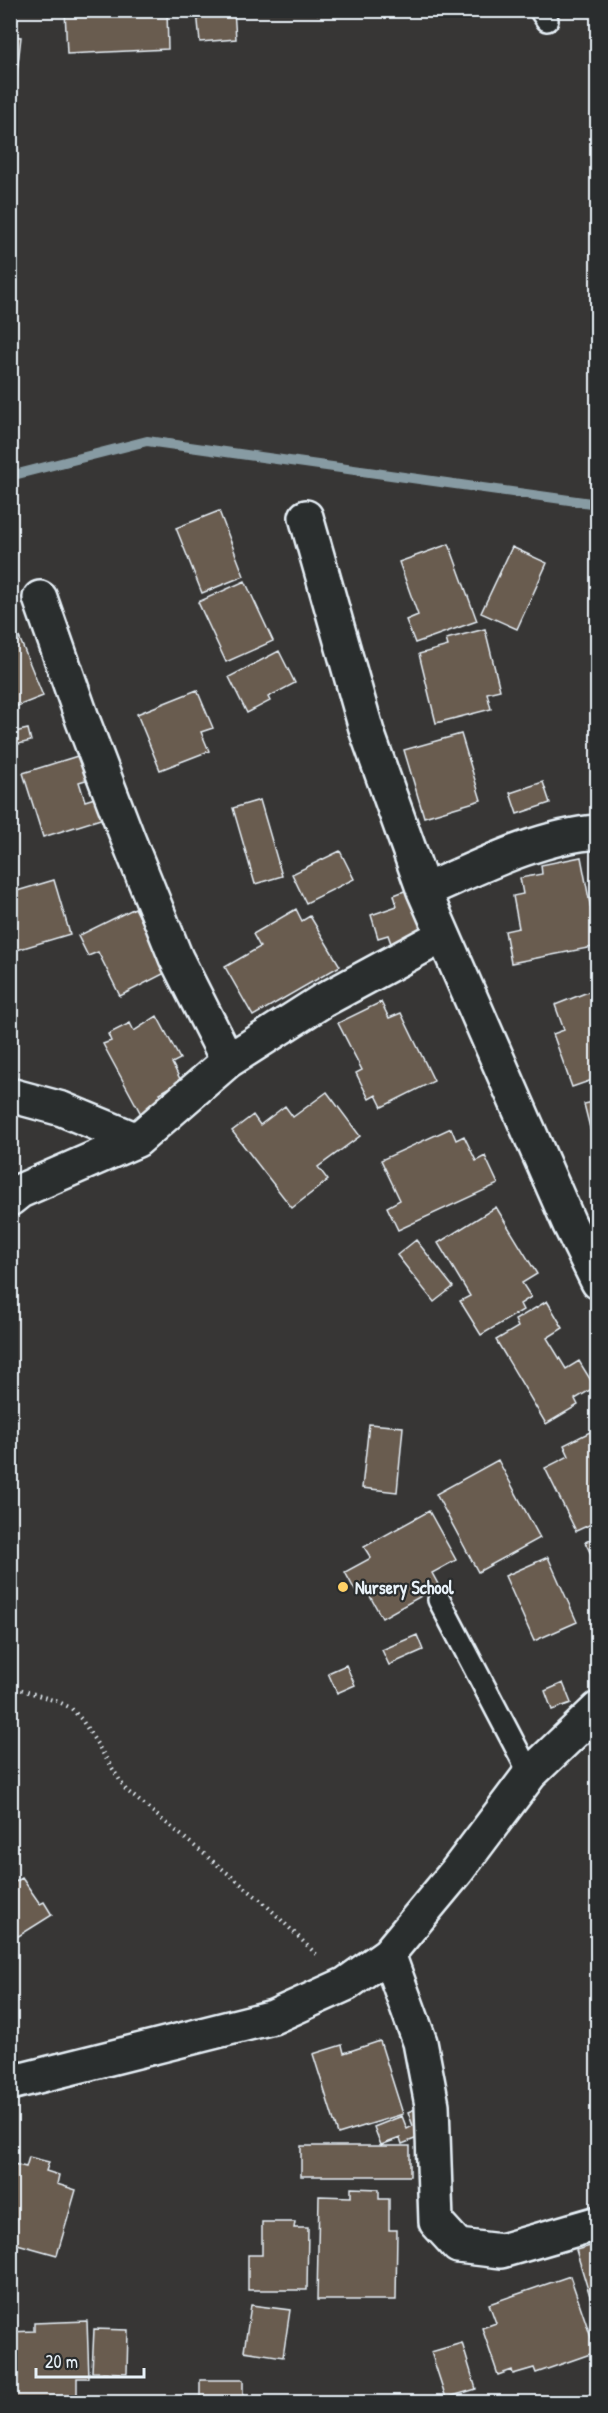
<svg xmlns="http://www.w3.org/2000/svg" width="608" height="2413" viewBox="0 0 608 2413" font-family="'Patrick Hand',sans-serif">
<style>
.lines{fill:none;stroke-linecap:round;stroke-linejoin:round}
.stream{stroke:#879ba3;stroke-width:10}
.building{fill:#695b50;stroke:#e8f1f8;stroke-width:1.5}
.service-casing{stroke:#e8f1f8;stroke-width:26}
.minor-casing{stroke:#e8f1f8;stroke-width:38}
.path{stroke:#e8f1f8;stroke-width:4;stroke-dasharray:1.5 4.5;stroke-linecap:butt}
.service{stroke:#2a2d2e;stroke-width:21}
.minor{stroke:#2a2d2e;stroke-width:33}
.poi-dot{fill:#ffd166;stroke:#2a2d2e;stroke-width:2}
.labels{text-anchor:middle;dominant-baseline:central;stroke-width:4.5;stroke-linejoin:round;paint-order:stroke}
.poi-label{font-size:18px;font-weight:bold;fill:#e8f1f8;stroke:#2a2d2e;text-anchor:start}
</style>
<rect width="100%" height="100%" fill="#373635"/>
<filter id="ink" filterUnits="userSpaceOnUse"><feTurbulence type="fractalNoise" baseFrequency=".0167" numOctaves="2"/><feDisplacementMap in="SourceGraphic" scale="12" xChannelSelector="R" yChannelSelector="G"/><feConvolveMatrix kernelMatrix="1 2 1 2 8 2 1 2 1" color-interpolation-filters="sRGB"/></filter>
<g filter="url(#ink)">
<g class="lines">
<path class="stream" d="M10,476L147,441L598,504"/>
</g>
<path class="building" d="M65,10H167L168,49L67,54Z
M234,10L236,39L200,42L197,11Z
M318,10H379V11L318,14Z
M10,36L21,37L12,117H10Z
M219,511L244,576L202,593L176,528Z
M449,544L477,621L415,643L406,620L418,615L399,562Z
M512,547L547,563L517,629L481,613Z
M245,581L273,641L226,662L198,602Z
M485,629L500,690L487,693L491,709L436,723L419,654L448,646L446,639Z
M17,632L43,696L10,709V634Z
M279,651L295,683L268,697L270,701L247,713L229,677Z
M197,690L213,728L201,732L209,751L160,770L137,714Z
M28,729L31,741L10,746V733Z
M461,734L481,800L424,817L404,750Z
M84,754L92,778L79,782L85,801L101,796L107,817L43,837L23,773Z
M543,782L550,803L517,814L510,793Z
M260,800L282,876L255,884L233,808Z
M340,851L354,879L306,903L292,874Z
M581,857L598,946L511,963L505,931L519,928L513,896L523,894L520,878L542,874L541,865Z
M54,880L70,934L10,952V893Z
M407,890L424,935L392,946L388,935L378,938L371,915L397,906L394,895Z
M135,908L167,972L120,996L98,952L88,956L78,936Z
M296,909L302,921L310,916L340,966L253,1016L225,967L260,947L253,934Z
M593,990L598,1001V1078L572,1087L553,1034L564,1030L555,1005Z
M381,1002L389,1018L401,1013L434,1081L382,1107L376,1095L369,1099L356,1073L362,1070L338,1023Z
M157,1016L180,1059L172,1063L181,1081L160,1093L165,1101L141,1114L103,1044L111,1041L108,1034L130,1023L134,1031Z
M327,1092L360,1136L318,1167L328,1180L292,1208L232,1131L253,1115L260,1125L285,1106L293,1117Z
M598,1101V1143L594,1144L584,1104Z
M451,1128L456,1140L464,1136L476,1161L485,1156L498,1184L398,1230L387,1207L400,1200L381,1160Z
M496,1207L537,1274L522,1283L531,1297L520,1304L523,1310L481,1335L460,1301L470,1296L438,1243Z
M416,1240L453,1287L434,1302L397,1255Z
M547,1301L563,1328L547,1338L566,1369L579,1361L595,1387L575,1399L578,1405L546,1424L496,1340L518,1327L515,1320Z
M369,1424L403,1427L397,1492L362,1488Z
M598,1428V1521L576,1531L545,1468L569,1456L564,1445Z
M498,1460L540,1538L478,1572L436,1494Z
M429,1511L456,1560L432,1573L439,1586L382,1618L366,1589L357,1594L345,1572L371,1558L364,1547Z
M598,1536V1568L585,1542Z
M548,1557L577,1622L534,1641L505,1576Z
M417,1635L423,1650L389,1665L382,1650Z
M346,1665L355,1685L337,1693L328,1673Z
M563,1683L571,1703L552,1710L545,1691Z
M22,1878L40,1904L44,1902L52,1915L17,1937L10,1927V1885Z
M380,2041L403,2114L338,2134L313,2054L342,2045L344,2053Z
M420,2107L430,2133L402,2144L400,2138L381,2145L374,2127L402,2116L407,2129L413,2126L408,2112Z
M301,2146H410V2176H301Z
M29,2157L49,2162L46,2171L59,2175L57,2184L76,2190L57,2255L10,2242L15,2224L10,2223V2163L26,2167Z
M351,2188L379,2189V2199H389V2230H397L396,2300H317L319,2196L351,2197Z
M262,2222H295L294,2228H308L307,2290H248V2255H262Z
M598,2244V2315L596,2316L576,2250Z
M570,2276L596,2352L536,2373L534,2368L513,2374L512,2370L498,2375L482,2328L496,2323L489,2304Z
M251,2305L290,2310L283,2357L244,2351Z
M87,2321L89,2378H77V2402H10V2332L34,2331V2323Z
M94,2329L128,2330L127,2373L92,2372Z
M462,2343L476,2389L446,2398L431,2352Z
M200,2380H243V2402H142V2398L200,2397Z
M598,2390V2402H577V2401Z"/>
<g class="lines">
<g class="service-casing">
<path id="service" d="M540,10L547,20
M439,1600L530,1774"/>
</g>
<g class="minor-casing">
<path id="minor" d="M306,517L367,732L424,891L569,1223L598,1282
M40,598L83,721L128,839L176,958L228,1061
M424,891C477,868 539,836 598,832
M10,1095L62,1109L137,1140
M10,1199L20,1191L137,1140L228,1061L322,1001L442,936
M388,1954L420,2042L432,2105L436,2222L458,2246L501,2251L598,2223
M10,2083L273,2017L346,1984L388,1954L457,1871L530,1774L598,1709"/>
</g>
<path class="path" d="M10,1686L59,1702L71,1708L82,1720L126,1790L264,1903L319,1957"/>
<use href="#service" class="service"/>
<use href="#minor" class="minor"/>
</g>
</g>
<circle class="poi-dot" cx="343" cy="1587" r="6"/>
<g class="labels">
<g class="poi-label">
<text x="355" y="1587">Nursery School</text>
</g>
</g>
<rect width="608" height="2413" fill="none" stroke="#2a2d2e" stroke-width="36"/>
<rect x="18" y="18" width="572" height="2377" fill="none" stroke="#e8f1f8" stroke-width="2" filter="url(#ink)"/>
<path d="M36 2368v9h108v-9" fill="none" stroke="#e8f1f8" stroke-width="3"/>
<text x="45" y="2368" font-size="18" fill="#e8f1f8" stroke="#2a2d2e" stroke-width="4.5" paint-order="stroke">20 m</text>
</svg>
